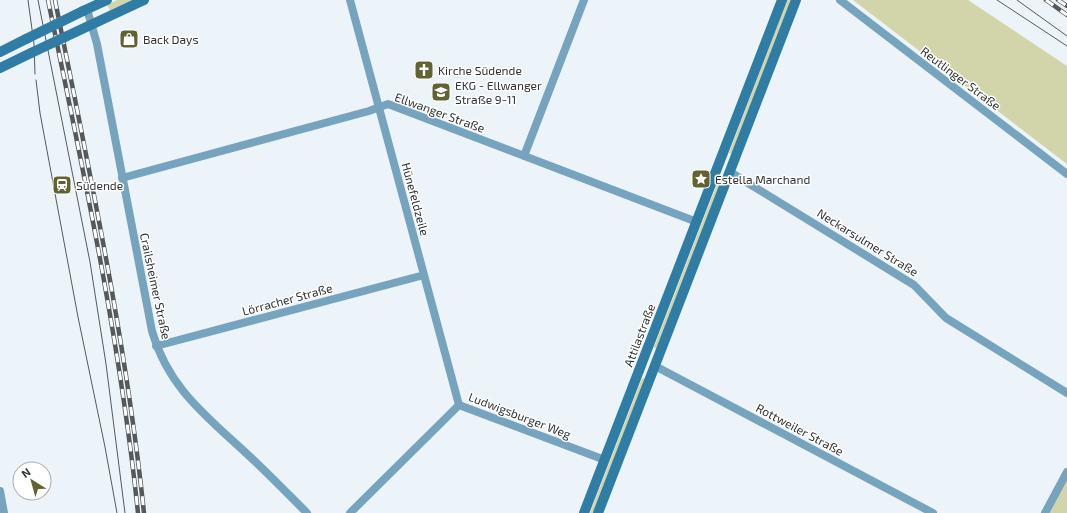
<svg xmlns="http://www.w3.org/2000/svg" width="1067" height="513" viewBox="0 0 1067 513" font-family="'Exo 2',sans-serif">
<style>
.green{fill:#d2d4a9}
.lines{fill:none;stroke-linecap:round;stroke-linejoin:round}
.street{stroke:#76a4bf;stroke-width:8}
.secondary{stroke:#2f7da4;stroke-width:10}
.tram{stroke:#55595b;stroke-width:1}
.rail-casing{stroke:#55595b;stroke-width:4.5}
.rail{stroke:#fff;stroke-width:3;stroke-dasharray:9;stroke-linecap:butt}
.secondary-bridge{stroke:#2f7da4;stroke-width:10}
.labels{text-anchor:middle;dominant-baseline:central;stroke-width:3;stroke-linejoin:round;paint-order:stroke}
.poi-label{font-size:12px;fill:#303335;stroke:#fff;text-anchor:start}
.street-label{font-size:12px;fill:#303335;stroke:#fff}
</style>
<rect width="100%" height="100%" fill="#ecf4f9"/>
<path class="green" d="M117,0H132L110,10L107,5Z
M787,0H791L732,154L729,153Z
M853,0H968L1067,66V164Z
M717,184L720,185L657,349L654,347Z
M642,378L645,379L593,513H590Z
M1067,477V513H1047Z"/>
<g class="lines">
<path class="street" d="M350,0L459,405
M840,0L1067,174
M87,9L97,44L152,331C168,387 205,415 246,453C267,472 287,493 307,513
M524,156L584,0
M730,172L914,285L946,318L1067,393
M122,178L369,111L388,104L697,222
M156,346L424,275
M655,366L933,513
M459,405L605,460
M0,491L4,513
M350,513L459,405
M1045,513L1067,472"/>
<path class="secondary" d="M83,11L107,0
M65,37L144,0
M0,52L26,39
M0,68L31,53
M584,513L782,0
M598,513L796,0"/>
<path class="tram" d="M28,0L34,44L35,74
M38,0L90,262L106,364L125,513
M997,0L1067,46
M1017,0L1067,36
M36,80L40,113L78,317L105,447L117,513"/>
<g class="rail-casing">
<path id="rail" d="M48,0C83,170 120,340 138,513
M55,0C89,170 126,340 144,513
M1046,0L1067,15
M1058,0L1067,6"/>
</g>
<use href="#rail" class="rail"/>
<path class="secondary-bridge" d="M26,39L83,11
M31,53L65,37"/>
</g>
<defs>
<g id="shop-square" transform="scale(1)"><rect x="-9" y="-9" width="18" height="18" rx="4" fill="#626330" stroke="#fff"/><path d="M-5-2.5h2.3a2.7 3.5 0 0 1 5.4 0H5L5.5 6h-11ZM-1.5-2.5h3a1.5 2.3 0 0 0-3 0Z" fill="#fff"/></g>
<g id="church-square" transform="scale(1)"><rect x="-9" y="-9" width="18" height="18" rx="4" fill="#626330" stroke="#fff"/><path d="M-1.2-6h2.4v3.5h3.3v2.4h-3.3V6h-2.4V-.1h-3.3v-2.4h3.3Z" fill="#fff"/></g>
<g id="school-square" transform="scale(1)"><rect x="-9" y="-9" width="18" height="18" rx="4" fill="#626330" stroke="#fff"/><path d="M0-5L7-2L0 1L-7-2ZM-4 1L0 2.5L4 1V4Q0 6-4 4Z" fill="#fff"/></g>
<g id="sight-square" transform="scale(1)"><rect x="-9" y="-9" width="18" height="18" rx="4" fill="#626330" stroke="#fff"/><path d="M0-6L1.8-2.2L6-1.7L2.9 1.2L3.7 5.4L0 3.3L-3.7 5.4L-2.9 1.2L-6-1.7L-1.8-2.2Z" fill="#fff"/></g>
<g id="station-square" transform="scale(1)"><rect x="-9" y="-9" width="18" height="18" rx="4" fill="#626330" stroke="#fff"/><path d="M-3-6H3Q5-6 5-4V2Q5 4 3 4L4.5 6H3L1.5 4h-3L-3 6H-4.5L-3 4Q-5 4-5 2V-4Q-5-6-3-6ZM-3.5-4v3h7v-3ZM-3.5 1v1.5H-2V1ZM2 1v1.5H3.5V1Z" fill="#fff"/></g>
</defs>
<g fill-rule="evenodd">
<use href="#shop-square" x="129" y="39"/>
<use href="#church-square" x="424" y="70"/>
<use href="#school-square" x="441" y="92"/>
<use href="#sight-square" x="701" y="179"/>
<use href="#station-square" x="62" y="185"/>
</g>
<g class="labels">
<g class="poi-label">
<text x="143" y="39">Back Days</text>
<text x="438" y="70">Kirche Südende</text>
<text x="455" y="85">EKG - Ellwanger<tspan x="455" dy="14">Straße 9-11</tspan></text>
<text x="715" y="179">Estella Marchand</text>
<text x="76" y="185">Südende</text>
</g>
<g class="street-label">
<text transform="translate(961 78) rotate(37)">Reutlinger Straße</text>
<text transform="translate(440 112) rotate(20)">Ellwanger Straße</text>
<text transform="translate(416 199) rotate(75)">Hünefeldzeile</text>
<text transform="translate(868 242) rotate(32)">Neckarsulmer Straße</text>
<text transform="translate(156 286) rotate(78)">Crailsheimer Straße</text>
<text transform="translate(287 299) rotate(-15)">Lörracher Straße</text>
<text transform="translate(639 335) rotate(-69)">Attilastraße</text>
<text transform="translate(520 415) rotate(21)">Ludwigsburger Weg</text>
<text transform="translate(800 429) rotate(28)">Rottweiler Straße</text>
</g>
</g>
<g transform="translate(32 481) rotate(323)"><circle r="19" fill="#ffffff" stroke="#acadae"/>
<path d="M0-3L7 15L0 10L-7 15Z" fill="#626330"/>
<text y="-6" font-size="11" font-weight="bold" text-anchor="middle" fill="#303335">N</text>
</g>
</svg>
